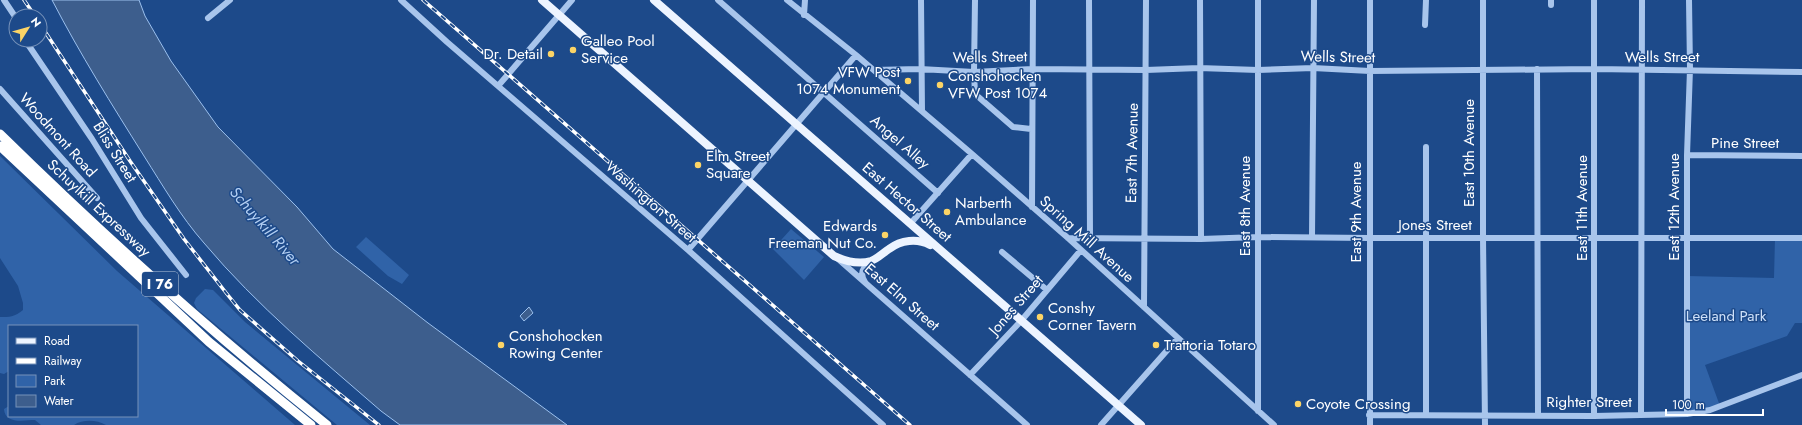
<svg xmlns="http://www.w3.org/2000/svg" width="1802" height="425" viewBox="0 0 1802 425" font-family="Jost,sans-serif">
<style>
.green{fill:#3063a8}
.water{fill:#3d5e8d;stroke:#9bc0ee}
.lines{fill:none;stroke-linecap:round;stroke-linejoin:round}
.minor{stroke:#a8c5ec;stroke-width:6}
.major{stroke:#edf4ff;stroke-width:8}
.highway{stroke:#fff;stroke-width:9}
.rail-casing{stroke:#fff;stroke-width:3.5}
.rail{stroke:#1d4a8a;stroke-width:2;stroke-dasharray:6;stroke-linecap:butt}
.poi-dot{fill:#fcd466;stroke:#1d4a8a;stroke-width:1.5}
.labels{text-anchor:middle;dominant-baseline:central;stroke-width:3;stroke-linejoin:round;paint-order:stroke}
.shield{fill:#1d4a8a;stroke:#bbc9dc;stroke-width:1}
.shield-label{font-size:14px;font-weight:bold;fill:#fff}
.poi-label{font-size:15px;fill:#fff;stroke:#1d4a8a;text-anchor:start}
.street-label{font-size:15px;fill:#fff;stroke:#1d4a8a}
.park-label{font-size:15px;fill:#cde0f9;stroke:#1d4a8a}
.water-label{font-size:16px;font-style:italic;fill:#b3cff3;stroke:#1d4a8a}
</style>
<rect width="100%" height="100%" fill="#1d4a8a"/>
<path class="green" d="M0,156L117,271L295,425H106C97,420 83,419 74,425H41L35,420C25,420 5,425 4,409L9,406V416H137V326H9V371L4,374L0,373V317C9,317 15,317 23,310V303L18,286L0,258Z
M791,229L824,257L804,280L773,249Z
M366,237L409,275L402,284L388,276L356,247Z
M1775,238H1802V323H1795L1787,336L1705,365L1720,406L1687,414V276L1774,278Z
M205,289L213,290L245,322L370,425H337L197,309L194,303L196,298Z"/>
<path class="water" d="M52,0H139L145,16L171,61L218,127L297,207L333,249L428,323L567,425H400L381,411C320,358 257,306 204,243C181,217 163,186 144,156C112,105 80,54 52,0Z
M529,307L533,313L524,321L520,316Z"/>
<g class="lines">
<path class="minor" d="M4,0L16,18
M401,0L447,42L688,250L883,425
M718,0L938,193
M787,0L856,55L972,154L1068,238L1274,425
M921,0L922,111
M975,0L974,72L975,94L1013,127L1031,129
M1089,0L1090,239
M1200,0L1201,239
M1370,0V425
M1483,0V237L1485,425
M1551,0V5
M804,15L805,0
M208,18L230,0
M1425,25L1426,0
M25,40L92,139L141,218L186,275
M1537,69L1538,415
M874,70L920,69L974,72L1033,69L1146,70L1199,68L1258,70L1313,68L1370,71L1595,69L1802,72
M498,86L572,0
M0,89L97,198
M1426,147V415
M1687,155L1802,156
M1032,207L1033,0
M910,224L972,154
M1312,237L1314,0
M1068,238L1201,239L1258,237L1369,238H1802
M688,250L856,55
M1002,252L1047,290
M837,258L1027,425
M865,282C859,274 863,267 870,261
M1144,307L1146,0
M970,375L1021,321L1081,250
M1258,411V0
M1687,414V155L1690,69L1689,0
M1369,415L1594,416L1687,414L1710,410L1802,375
M1641,415L1642,0
M1594,416V0
M1101,425L1178,338"/>
<path class="major" d="M542,0L834,256C845,261 858,265 871,261C877,259 883,253 889,249C901,240 917,238 930,245
M654,0L1141,425"/>
<path class="highway" d="M0,134C104,236 213,334 327,425
M0,146L209,342L311,425"/>
<g class="rail-casing">
<path id="rail" d="M24,0L35,16
M423,0L910,425
M40,24L130,161L184,239L227,294L240,310L298,361L379,425"/>
</g>
<use href="#rail" class="rail"/>
</g>
<g class="poi-dot">
<circle cx="573" cy="50" r="4"/>
<circle cx="551" cy="54" r="4"/>
<circle cx="908" cy="81" r="4"/>
<circle cx="940" cy="85" r="4"/>
<circle cx="698" cy="165" r="4"/>
<circle cx="947" cy="212" r="4"/>
<circle cx="885" cy="235" r="4"/>
<circle cx="1040" cy="317" r="4"/>
<circle cx="501" cy="345" r="4"/>
<circle cx="1156" cy="345" r="4"/>
<circle cx="1298" cy="404" r="4"/>
</g>
<g class="labels">
<rect class="shield" x="142" y="272" width="36" height="24" rx="3"/>
<g class="shield-label">
<text x="160" y="284">I 76</text>
</g>
<g class="poi-label">
<text x="581" y="41">Galleo Pool<tspan x="581" dy="17">Service</tspan></text>
<text x="543" y="54" text-anchor="end">Dr. Detail</text>
<text x="900" y="72" text-anchor="end">VFW Post<tspan x="900" dy="17">1074 Monument</tspan></text>
<text x="948" y="76">Conshohocken<tspan x="948" dy="17">VFW Post 1074</tspan></text>
<text x="706" y="156">Elm Street<tspan x="706" dy="17">Square</tspan></text>
<text x="955" y="203">Narberth<tspan x="955" dy="17">Ambulance</tspan></text>
<text x="877" y="226" text-anchor="end">Edwards<tspan x="877" dy="17">Freeman Nut Co.</tspan></text>
<text x="1048" y="308">Conshy<tspan x="1048" dy="17">Corner Tavern</tspan></text>
<text x="509" y="336">Conshohocken<tspan x="509" dy="17">Rowing Center</tspan></text>
<text x="1164" y="345">Trattoria Totaro</text>
<text x="1306" y="404">Coyote Crossing</text>
</g>
<g class="street-label">
<text transform="translate(990 57) rotate(-1)">Wells Street</text>
<text transform="translate(1338 57) rotate(1)">Wells Street</text>
<text x="1662" y="57">Wells Street</text>
<text transform="translate(58 135) rotate(48)">Woodmont Road</text>
<text transform="translate(900 142) rotate(41)">Angel Alley</text>
<text x="1745" y="143">Pine Street</text>
<text transform="translate(115 152) rotate(58)">Bliss Street</text>
<text transform="translate(1132 153) rotate(-89)">East 7th Avenue</text>
<text transform="translate(1469 153) rotate(-90)">East 10th Avenue</text>
<text transform="translate(651 202) rotate(41)">Washington Street</text>
<text transform="translate(907 202) rotate(41)">East Hector Street</text>
<text transform="translate(1245 206) rotate(-90)">East 8th Avenue</text>
<text transform="translate(1674 207) rotate(-90)">East 12th Avenue</text>
<text transform="translate(99 208) rotate(43)">Schuylkill Expressway</text>
<text transform="translate(1582 208) rotate(-90)">East 11th Avenue</text>
<text transform="translate(1356 212) rotate(-90)">East 9th Avenue</text>
<text x="1435" y="225">Jones Street</text>
<text transform="translate(1087 239) rotate(42)">Spring Mill Avenue</text>
<text transform="translate(902 297) rotate(41)">East Elm Street</text>
<text transform="translate(1016 305) rotate(-49)">Jones Street</text>
<text x="1589" y="402">Righter Street</text>
</g>
<g class="park-label">
<text x="1726" y="316">Leeland Park</text>
</g>
<g class="water-label">
<text transform="translate(265 226) rotate(49)">Schuylkill River</text>
</g>
</g>
<rect x="8" y="325" width="130" height="92" fill="#1d4a8a" stroke="#7792b9"/>
<rect x="16" y="338" width="20" height="6" fill="#edf4ff" stroke="#7792b9"/>
<text x="44" y="345" font-size="12" fill="#ffffff">Road</text>
<rect x="16" y="358" width="20" height="6" fill="#ffffff" stroke="#7792b9"/>
<text x="44" y="365" font-size="12" fill="#ffffff">Railway</text>
<rect x="16" y="375" width="20" height="12" fill="#3063a8" stroke="#7792b9"/>
<text x="44" y="385" font-size="12" fill="#ffffff">Park</text>
<rect x="16" y="395" width="20" height="12" fill="#3d5e8d" stroke="#7792b9"/>
<text x="44" y="405" font-size="12" fill="#ffffff">Water</text>
<g transform="translate(28 28) rotate(53)"><circle r="19" fill="#1d4a8a" stroke="#7792b9"/>
<path d="M0-3L7 15L0 10L-7 15Z" fill="#fcd466"/>
<text y="-6" font-size="11" font-weight="bold" text-anchor="middle" fill="#ffffff">N</text>
</g>
<path d="M1666 409v6h97v-6" fill="none" stroke="#ffffff" stroke-width="2"/>
<text x="1672" y="409" font-size="12" fill="#ffffff" stroke="#1d4a8a" stroke-width="3" paint-order="stroke">100 m</text>
</svg>
